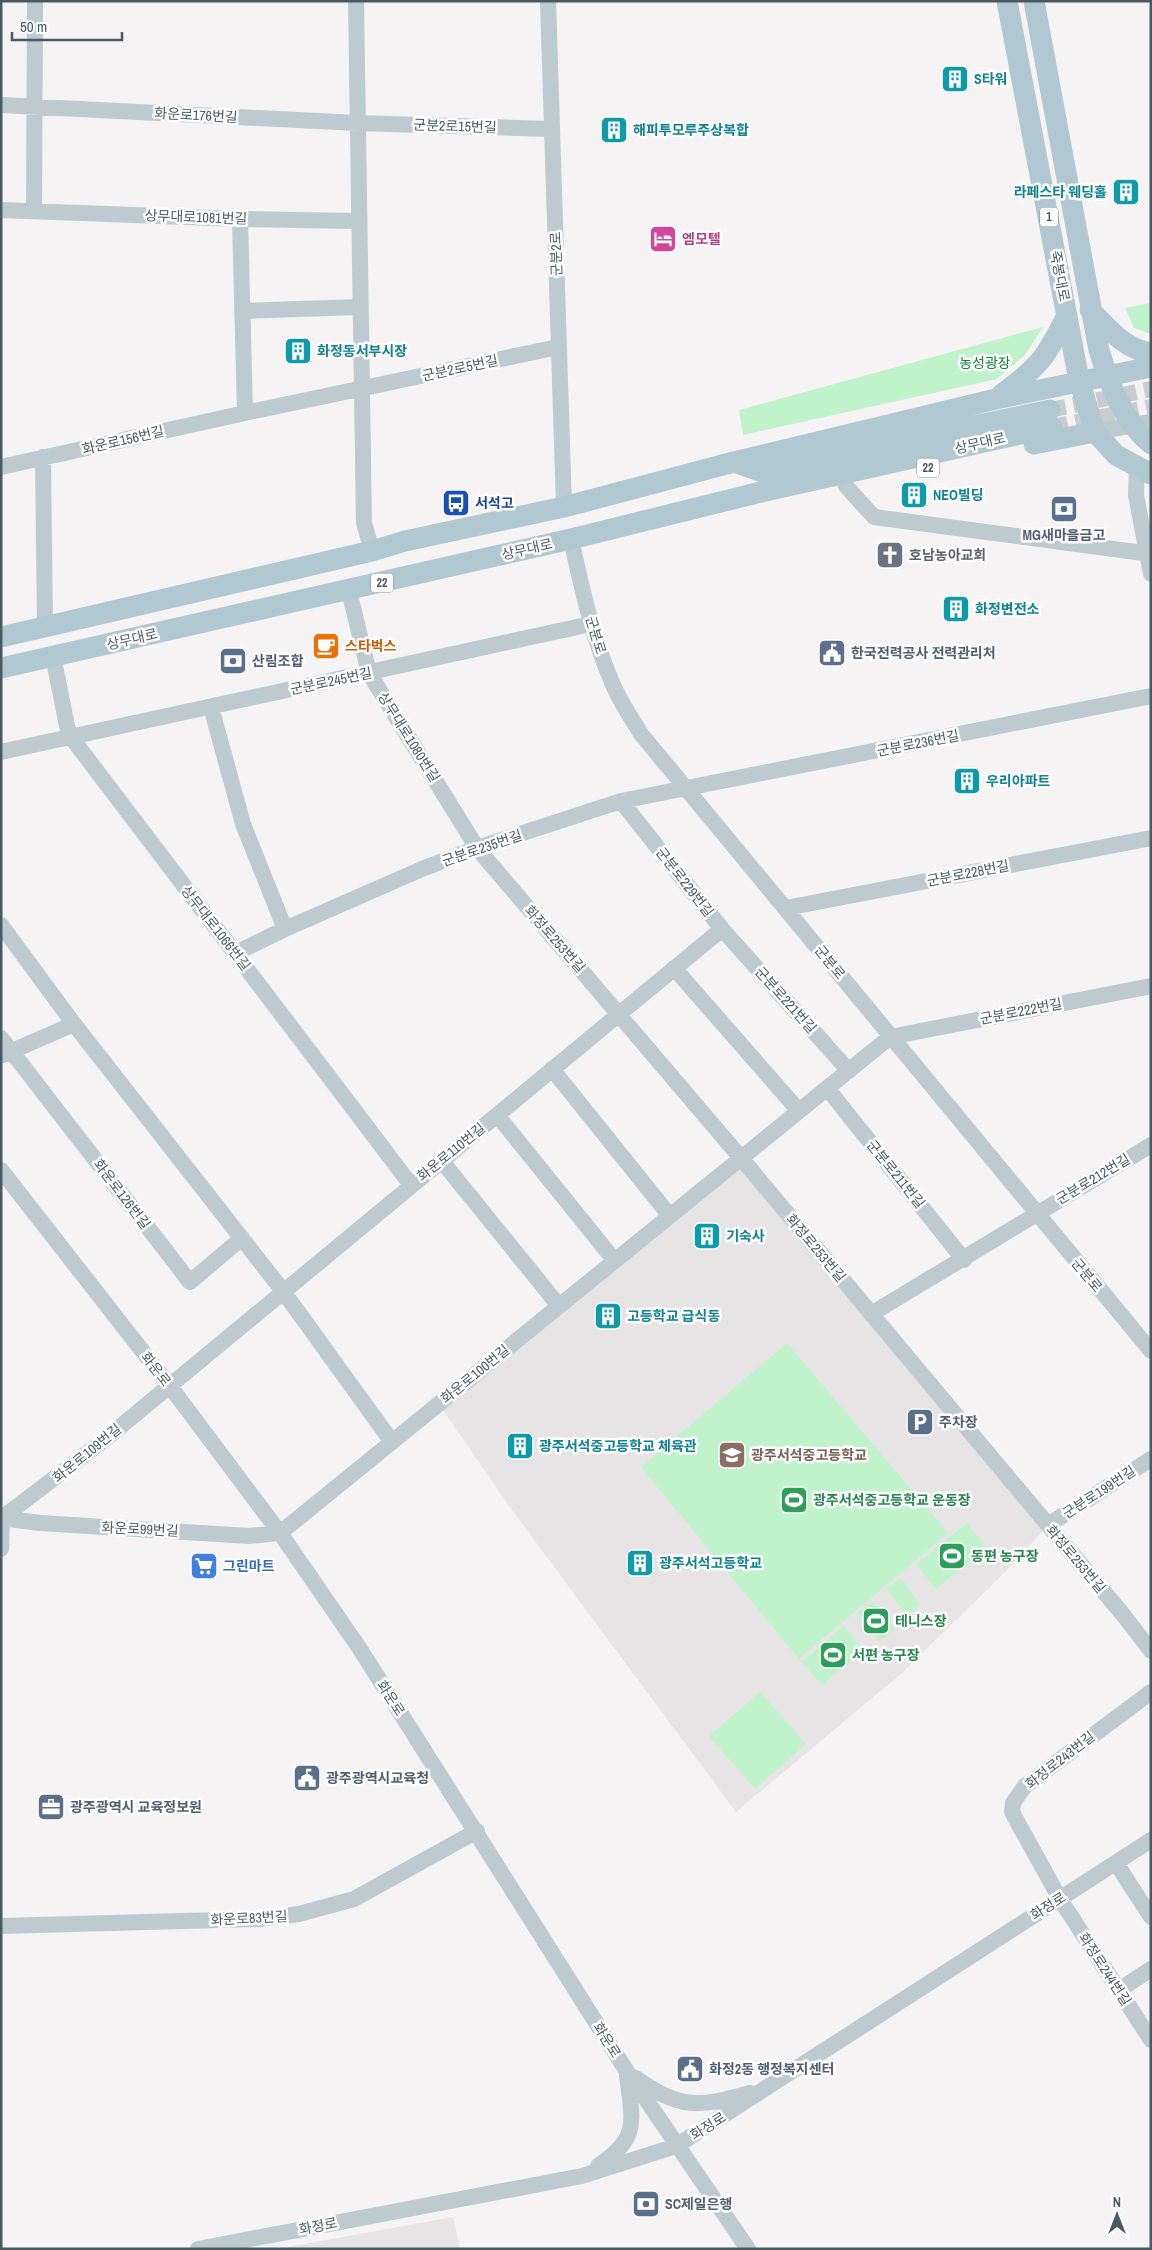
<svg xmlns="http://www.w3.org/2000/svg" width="1152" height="2250" viewBox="0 0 1152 2250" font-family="'Archivo Narrow','Noto Sans KR',sans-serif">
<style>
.education{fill:#e6e4e5}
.green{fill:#c0f3cb}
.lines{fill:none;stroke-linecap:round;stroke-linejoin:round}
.minor-tunnel{stroke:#cacdcf;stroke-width:16;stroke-dasharray:16 8;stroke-linecap:butt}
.minor{stroke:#bdcacf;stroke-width:16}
.major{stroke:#b1c8d2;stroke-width:21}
.labels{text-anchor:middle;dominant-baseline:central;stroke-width:5;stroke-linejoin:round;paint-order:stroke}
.shield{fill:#fff;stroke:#808c91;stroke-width:1}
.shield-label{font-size:12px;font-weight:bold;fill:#495a62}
.culture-label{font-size:14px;font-weight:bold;fill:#0d838f;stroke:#fff;text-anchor:start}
.street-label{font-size:14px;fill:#495a62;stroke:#fff}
.hotel-label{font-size:14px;font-weight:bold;fill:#b23c85;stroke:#fff;text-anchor:start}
.park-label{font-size:14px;fill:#128437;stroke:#fff}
.transit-label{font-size:14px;font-weight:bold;fill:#164399;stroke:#fff;text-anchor:start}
.service-label{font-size:14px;font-weight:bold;fill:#4e5e75;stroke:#fff;text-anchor:start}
.worship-label{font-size:14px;font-weight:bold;fill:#5b616d;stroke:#fff;text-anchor:start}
.food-label{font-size:14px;font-weight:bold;fill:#c56008;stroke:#fff;text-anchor:start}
.education-label{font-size:14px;font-weight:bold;fill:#785e54;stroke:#fff;text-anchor:start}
.leisure-label{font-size:14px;font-weight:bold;fill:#27864d;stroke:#fff;text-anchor:start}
.shop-label{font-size:14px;font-weight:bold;fill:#366cbe;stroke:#fff;text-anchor:start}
</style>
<rect width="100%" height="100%" fill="#f5f3f3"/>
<path class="education" d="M741,1158L1048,1525L1013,1564L902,1673L736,1812L509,1506L439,1404Z
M453,2217L460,2249H277Z"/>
<path class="green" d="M1151,303V334L1134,328L1125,308Z
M1043,327L1025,355L997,379L743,435L739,410Z
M787,1343L948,1533L799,1659L641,1467Z
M967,1523L987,1548L936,1589L916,1564Z
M901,1578L920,1605L906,1615L886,1588Z
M873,1601L894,1629L879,1641L858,1612Z
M843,1626L864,1649L822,1685L802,1662Z
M760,1692L806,1744L755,1789L709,1736Z"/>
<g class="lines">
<path class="minor-tunnel" d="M1050,410L1151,389
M1052,427L1151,407"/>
<path class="minor" d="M356,1L364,523L372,551
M548,1L564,507
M1,105L357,123L552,129
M1,210L240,219L358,221
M34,211L35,1
M240,219L245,413
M242,311L360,307
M1095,432L1151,422
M43,457L45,628
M1,467L245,413L558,347
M1137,467L1136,495L1151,574
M846,486L874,517L1151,554
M571,539C582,589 593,640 614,687C621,703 632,719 641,734L1151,1351
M349,591L369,673L477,848L741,1158L1125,1617L1151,1651
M53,656L67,726L71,737L411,1185
M211,707L243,824L285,929
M1,752L591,624
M621,801L722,929L849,1071
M786,908L1151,838
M1,925L74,1024L283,1291L392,1442
M236,953L285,929L422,869L477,848L621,801L1151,696
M674,968L799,1111
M1,1038L190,1282L242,1238
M3,1055L74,1024
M552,1069L670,1216
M827,1088L964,1260
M497,1115L615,1261
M441,1160L559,1306
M1,1170L169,1385L280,1533L360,1649L626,2070L748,2249
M871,1314L1151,1145
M1,1518L40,1523L249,1536L280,1533L890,1037L1151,986
M1048,1525L1151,1459
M1,1549L2,1518L103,1441L722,929
M1151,1692L1025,1786L1013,1803L1012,1812L1060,1899L1151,2040
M1116,1863L1151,1917
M1,1926L259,1919L299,1914L354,1899L477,1831
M1119,1990L1151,1969
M636,2078C679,2110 701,2107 750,2093
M598,2166C641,2137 632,2121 627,2075
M198,2249L582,2176L676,2146L1151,1840"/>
<path class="major" d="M1007,1L1079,380L1095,432L1116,455L1151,474
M1034,1L1099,350C1109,384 1123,421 1151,444
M1090,310C1108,328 1124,349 1151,353
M1002,394C1039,367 1047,356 1067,315
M1034,444L1095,432
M734,462L760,471L1050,410
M1,637L372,551L405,541L564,507L734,462L996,399L1151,367
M1,668L571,539L761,492L1052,427"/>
</g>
<defs>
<g id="building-square" transform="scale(1.4375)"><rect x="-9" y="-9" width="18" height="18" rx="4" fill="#0f9aa8" stroke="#fff"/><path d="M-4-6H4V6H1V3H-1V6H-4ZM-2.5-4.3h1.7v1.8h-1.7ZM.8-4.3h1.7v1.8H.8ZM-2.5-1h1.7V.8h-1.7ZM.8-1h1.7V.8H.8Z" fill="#fff"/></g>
<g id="hotel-square" transform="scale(1.4375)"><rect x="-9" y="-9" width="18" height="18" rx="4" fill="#d1479c" stroke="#fff"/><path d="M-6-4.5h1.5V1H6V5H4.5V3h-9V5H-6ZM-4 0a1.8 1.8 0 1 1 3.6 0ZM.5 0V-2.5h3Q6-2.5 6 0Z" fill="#fff"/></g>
<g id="bus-square" transform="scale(1.4375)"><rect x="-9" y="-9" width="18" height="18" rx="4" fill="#1a4fb4" stroke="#fff"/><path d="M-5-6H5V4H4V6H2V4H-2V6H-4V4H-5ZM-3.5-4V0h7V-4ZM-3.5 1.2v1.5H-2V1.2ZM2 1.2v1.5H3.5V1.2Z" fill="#fff"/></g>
<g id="bank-square" transform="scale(1.4375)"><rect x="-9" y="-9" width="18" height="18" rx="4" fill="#5c6f8a" stroke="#fff"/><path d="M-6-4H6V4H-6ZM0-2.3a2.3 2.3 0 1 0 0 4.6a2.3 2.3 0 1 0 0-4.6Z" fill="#fff"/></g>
<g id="church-square" transform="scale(1.4375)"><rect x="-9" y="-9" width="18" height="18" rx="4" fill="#6b7280" stroke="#fff"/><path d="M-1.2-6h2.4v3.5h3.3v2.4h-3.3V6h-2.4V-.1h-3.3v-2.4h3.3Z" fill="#fff"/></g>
<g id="cafe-square" transform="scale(1.4375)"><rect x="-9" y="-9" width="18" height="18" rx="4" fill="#e8710a" stroke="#fff"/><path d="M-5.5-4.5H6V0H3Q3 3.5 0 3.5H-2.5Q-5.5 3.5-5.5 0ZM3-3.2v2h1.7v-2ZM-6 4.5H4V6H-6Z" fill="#fff"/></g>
<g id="civic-square" transform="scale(1.4375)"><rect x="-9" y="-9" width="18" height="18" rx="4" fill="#5c6f8a" stroke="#fff"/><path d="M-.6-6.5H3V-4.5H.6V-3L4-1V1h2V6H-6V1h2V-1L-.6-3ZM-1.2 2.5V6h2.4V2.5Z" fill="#fff"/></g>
<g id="parking-square" transform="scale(1.4375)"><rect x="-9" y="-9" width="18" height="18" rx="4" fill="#5c6f8a" stroke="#fff"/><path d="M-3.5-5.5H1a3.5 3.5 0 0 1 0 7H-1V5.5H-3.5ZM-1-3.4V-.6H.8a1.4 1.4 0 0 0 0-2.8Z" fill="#fff"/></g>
<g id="school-square" transform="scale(1.4375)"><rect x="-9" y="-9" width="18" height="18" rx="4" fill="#8d6e63" stroke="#fff"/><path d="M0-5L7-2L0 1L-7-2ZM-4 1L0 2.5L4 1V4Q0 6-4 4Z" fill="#fff"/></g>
<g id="stadium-square" transform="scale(1.4375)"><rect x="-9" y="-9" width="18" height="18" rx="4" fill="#2e9e5b" stroke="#fff"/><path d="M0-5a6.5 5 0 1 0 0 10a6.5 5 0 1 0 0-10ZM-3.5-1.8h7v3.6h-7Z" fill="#fff"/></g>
<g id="supermarket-square" transform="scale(1.4375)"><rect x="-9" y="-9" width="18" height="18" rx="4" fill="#3f7fe0" stroke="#fff"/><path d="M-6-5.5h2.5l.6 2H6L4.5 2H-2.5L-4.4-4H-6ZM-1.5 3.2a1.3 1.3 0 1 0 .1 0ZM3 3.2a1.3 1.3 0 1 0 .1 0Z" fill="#fff"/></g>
<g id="office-square" transform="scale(1.4375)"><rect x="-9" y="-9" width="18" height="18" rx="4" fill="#5c6f8a" stroke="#fff"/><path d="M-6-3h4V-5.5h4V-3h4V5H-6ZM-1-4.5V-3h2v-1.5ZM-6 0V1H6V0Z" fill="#fff"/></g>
</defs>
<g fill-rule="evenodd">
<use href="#building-square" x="955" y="79"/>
<use href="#building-square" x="614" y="130"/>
<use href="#building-square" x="1126" y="192"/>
<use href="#hotel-square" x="663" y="239"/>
<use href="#building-square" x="298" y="351"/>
<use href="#building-square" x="914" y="495"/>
<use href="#bus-square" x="456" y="503"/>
<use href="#bank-square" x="1064" y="509"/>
<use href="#church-square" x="890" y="555"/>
<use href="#building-square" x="956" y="609"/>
<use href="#cafe-square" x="326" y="646"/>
<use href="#civic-square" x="832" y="653"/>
<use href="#bank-square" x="233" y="661"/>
<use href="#building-square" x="967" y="781"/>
<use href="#building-square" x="707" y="1236"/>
<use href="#building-square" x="608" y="1316"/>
<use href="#parking-square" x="920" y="1422"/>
<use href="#building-square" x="520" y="1446"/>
<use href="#school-square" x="732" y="1455"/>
<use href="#stadium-square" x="794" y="1500"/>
<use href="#stadium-square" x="952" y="1556"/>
<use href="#building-square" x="640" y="1563"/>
<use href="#supermarket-square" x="204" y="1566"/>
<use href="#stadium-square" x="876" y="1621"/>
<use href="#stadium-square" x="833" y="1655"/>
<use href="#civic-square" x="307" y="1778"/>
<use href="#office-square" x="51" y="1807"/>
<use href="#civic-square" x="690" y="2069"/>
<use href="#bank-square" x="646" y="2204"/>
</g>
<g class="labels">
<g class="shield">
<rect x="1040" y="207.5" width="18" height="19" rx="4"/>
<rect x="917" y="458.5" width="22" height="19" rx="4"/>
<rect x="371" y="573.5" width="22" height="19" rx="4"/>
</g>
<g class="shield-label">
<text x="1049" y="217">1</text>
<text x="928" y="468">22</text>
<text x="382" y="583">22</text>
</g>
<g class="culture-label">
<text x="974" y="79">S타워</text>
<text x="633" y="130">해피투모루주상복합</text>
<text x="1107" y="192" text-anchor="end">라페스타 웨딩홀</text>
<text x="317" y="351">화정동서부시장</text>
<text x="933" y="495">NEO빌딩</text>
<text x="975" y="609">화정변전소</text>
<text x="986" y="781">우리아파트</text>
<text x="726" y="1236">기숙사</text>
<text x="627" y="1316">고등학교 급식동</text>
<text x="539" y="1446">광주서석중고등학교 체육관</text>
<text x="659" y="1563">광주서석고등학교</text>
</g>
<g class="street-label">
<text transform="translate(196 115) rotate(3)">화운로176번길</text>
<text transform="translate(455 126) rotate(2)">군분2로15번길</text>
<text transform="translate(196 217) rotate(2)">상무대로1081번길</text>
<text transform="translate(556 254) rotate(-92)">군분2로</text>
<text transform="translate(1060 276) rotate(79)">죽봉대로</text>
<text transform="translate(460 368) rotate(-12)">군분2로5번길</text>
<text transform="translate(123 440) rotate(-13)">화운로156번길</text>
<text transform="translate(980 443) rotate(-13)">상무대로</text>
<text transform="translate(527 549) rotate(-13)">상무대로</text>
<text transform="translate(596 635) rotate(73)">군분로</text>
<text transform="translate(132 639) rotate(-13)">상무대로</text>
<text transform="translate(331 681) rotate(-12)">군분로245번길</text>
<text transform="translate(409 737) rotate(58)">상무대로1080번길</text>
<text transform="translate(918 743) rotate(-11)">군분로236번길</text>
<text transform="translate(482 848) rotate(-19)">군분로235번길</text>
<text transform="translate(968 873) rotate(-11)">군분로228번길</text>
<text transform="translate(685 882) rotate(52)">군분로229번길</text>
<text transform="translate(216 928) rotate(52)">상무대로1066번길</text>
<text transform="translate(555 939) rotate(49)">화정로253번길</text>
<text transform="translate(830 962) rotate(51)">군분로</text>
<text transform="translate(786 1000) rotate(48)">군분로221번길</text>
<text transform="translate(1021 1011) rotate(-11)">군분로222번길</text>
<text transform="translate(451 1152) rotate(-39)">화운로110번길</text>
<text transform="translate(896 1174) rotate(51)">군분로211번길</text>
<text transform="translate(1093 1179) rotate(-31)">군분로212번길</text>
<text transform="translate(122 1194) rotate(53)">화운로126번길</text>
<text transform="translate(816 1248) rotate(50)">화정로253번길</text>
<text transform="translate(1087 1275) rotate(50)">군분로</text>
<text transform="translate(156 1369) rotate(52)">화운로</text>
<text transform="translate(475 1374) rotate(-39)">화운로100번길</text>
<text transform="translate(87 1453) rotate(-39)">화운로109번길</text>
<text transform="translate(1099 1492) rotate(-33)">군분로199번길</text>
<text transform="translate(140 1529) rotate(3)">화운로99번길</text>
<text transform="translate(1076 1559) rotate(50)">화정로253번길</text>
<text transform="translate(391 1698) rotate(57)">화운로</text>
<text transform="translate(1060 1760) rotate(-38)">화정로243번길</text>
<text transform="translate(1048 1906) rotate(-33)">화정로</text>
<text transform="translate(249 1918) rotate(-3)">화운로83번길</text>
<text transform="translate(1105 1969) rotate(57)">화정로244번길</text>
<text transform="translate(607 2040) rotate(58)">화운로</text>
<text transform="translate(708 2126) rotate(-32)">화정로</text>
<text transform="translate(318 2226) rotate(-11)">화정로</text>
</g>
<g class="hotel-label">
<text x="682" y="239">엠모텔</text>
</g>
<g class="park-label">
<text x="985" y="363">농성광장</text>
</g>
<g class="transit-label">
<text x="475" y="503">서석고</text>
</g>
<g class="service-label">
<text x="1064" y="535" text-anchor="middle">MG새마을금고</text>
<text x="851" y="653">한국전력공사 전력관리처</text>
<text x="252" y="661">산림조합</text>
<text x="939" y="1422">주차장</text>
<text x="326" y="1778">광주광역시교육청</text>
<text x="70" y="1807">광주광역시 교육정보원</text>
<text x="709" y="2069">화정2동 행정복지센터</text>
<text x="665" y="2204">SC제일은행</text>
</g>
<g class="worship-label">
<text x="909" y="555">호남농아교회</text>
</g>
<g class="food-label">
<text x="345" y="646">스타벅스</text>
</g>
<g class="education-label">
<text x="751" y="1455">광주서석중고등학교</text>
</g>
<g class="leisure-label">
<text x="813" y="1500">광주서석중고등학교 운동장</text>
<text x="971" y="1556">동편 농구장</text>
<text x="895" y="1621">테니스장</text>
<text x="852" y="1655">서편 농구장</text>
</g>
<g class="shop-label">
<text x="223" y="1566">그린마트</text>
</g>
</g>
<rect width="1152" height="2250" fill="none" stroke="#495a62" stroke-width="5"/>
<g transform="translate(1117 2215)" stroke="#ffffff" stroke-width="4" paint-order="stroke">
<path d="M0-4L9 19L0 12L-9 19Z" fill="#495a62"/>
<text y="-8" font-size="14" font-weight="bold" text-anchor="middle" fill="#495a62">N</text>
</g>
<path d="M12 32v8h110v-8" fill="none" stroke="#495a62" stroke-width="2.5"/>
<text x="20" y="32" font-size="15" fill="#495a62" stroke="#ffffff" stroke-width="4" paint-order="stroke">50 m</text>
</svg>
